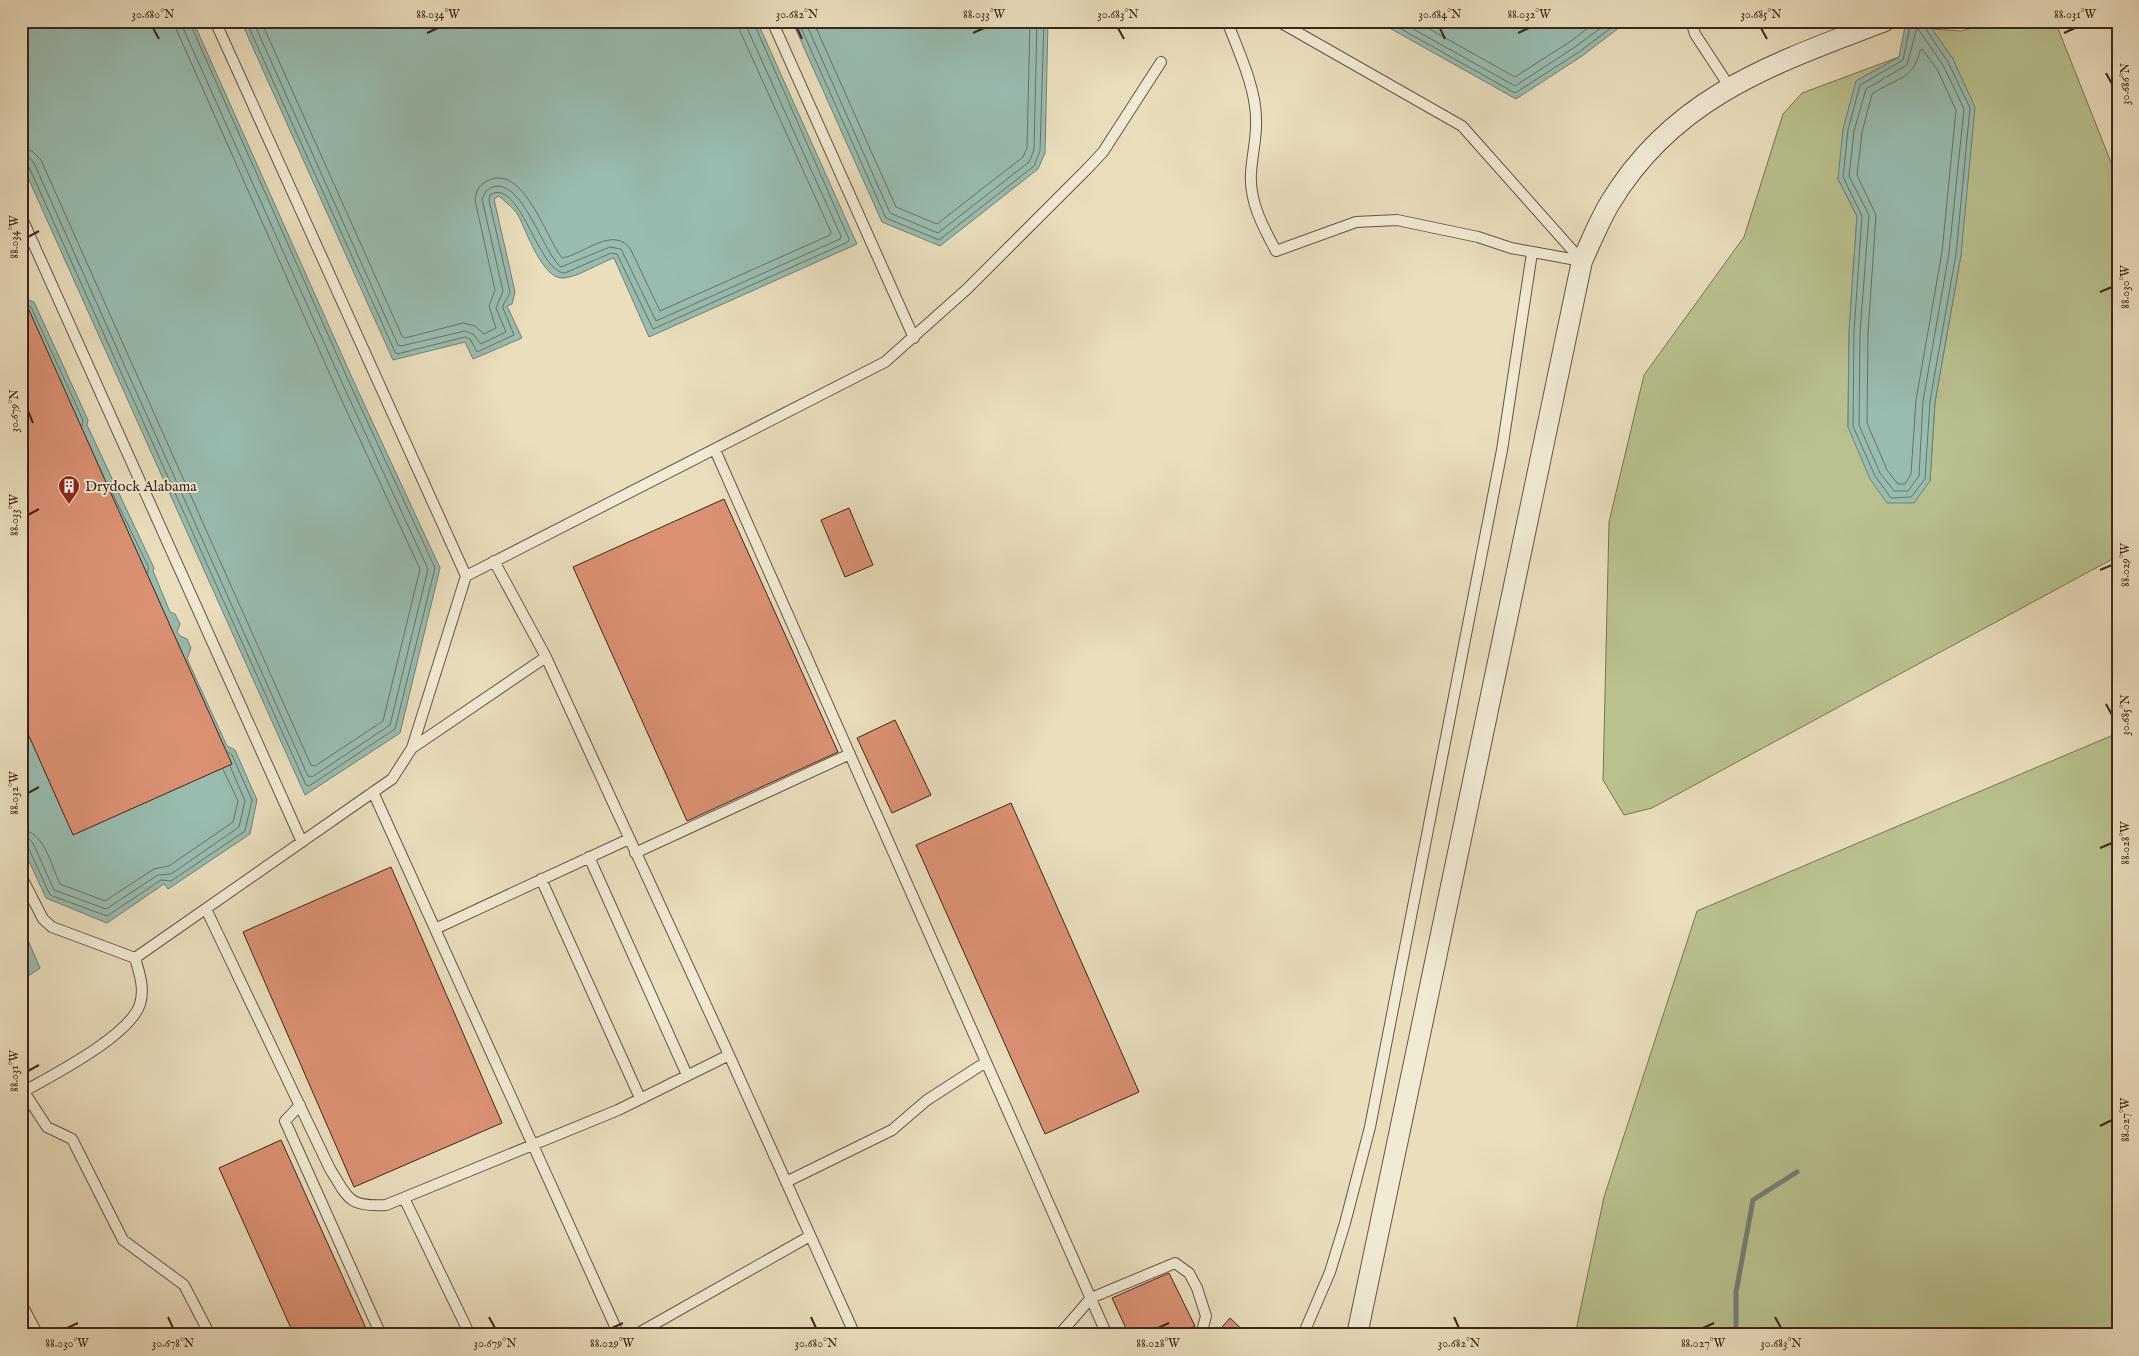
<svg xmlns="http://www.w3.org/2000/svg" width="2139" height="1356" viewBox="0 0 2139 1356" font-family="'IM FELL English',serif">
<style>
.green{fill:#b9c18f;stroke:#7c7454}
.water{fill:#98bcb0;stroke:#748074}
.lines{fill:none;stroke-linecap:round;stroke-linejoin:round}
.shore{stroke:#6c7164;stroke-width:1}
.stream{stroke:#748074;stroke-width:5}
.building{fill:#db9074;stroke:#3f2619}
.lane-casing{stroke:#6a5442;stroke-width:12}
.street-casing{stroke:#6a5442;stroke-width:22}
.lane{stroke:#f1ead4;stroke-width:10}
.street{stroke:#f1ead4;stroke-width:20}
.ticks{fill:none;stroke:#3f2619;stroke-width:2}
.labels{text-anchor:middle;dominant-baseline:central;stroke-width:4;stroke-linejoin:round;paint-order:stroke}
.poi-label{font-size:15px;fill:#3f2619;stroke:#f1ead4;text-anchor:start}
.neatline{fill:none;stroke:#3f2619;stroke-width:2}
.ticks-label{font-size:12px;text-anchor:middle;fill:#3f2619}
</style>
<rect width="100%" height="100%" fill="#eadebd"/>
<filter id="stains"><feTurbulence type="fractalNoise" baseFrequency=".004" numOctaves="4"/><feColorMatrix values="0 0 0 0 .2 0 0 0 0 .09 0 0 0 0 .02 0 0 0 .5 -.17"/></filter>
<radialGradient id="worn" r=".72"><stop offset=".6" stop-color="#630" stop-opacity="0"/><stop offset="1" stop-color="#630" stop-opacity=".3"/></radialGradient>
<path class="green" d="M2000,21H2055L2118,180V556L1652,808L1624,815L1603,780L1609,522L1644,375L1744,237L1783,114L1802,93L1899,57L1856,81L1838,179L1857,216L1849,332L1848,427L1930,481L1935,402L1961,255L1953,59L1931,29L1961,31Z
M2118,733V1335H1575L1604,1197L1697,911Z"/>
<path class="water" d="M21,21H193L353,380L440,568L400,733L305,795L21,162Z
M241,21H757L857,244L649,337L614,258C599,263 578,277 564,278C543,281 526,230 518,215C514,208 505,202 499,196L494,199L515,292L512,304L507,306L522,338L473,359L465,342L393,360Z
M792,21H1048L1045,153L1038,169L940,246L882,222Z
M1377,21H1628L1582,56L1516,99Z
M1906,21H1932V29L1953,59L1975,107L1961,255L1935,402L1930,481L1914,503H1887L1870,479L1848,427L1849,332L1857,216L1838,179L1843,129L1856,81L1899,57Z
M21,294L23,298L34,302L88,420L87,425L154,568L153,571L170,612L175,614L180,624L177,632L180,636L187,639L191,648L187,659L227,746L235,750L257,800L250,834L168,889L164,884L107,923L46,898L21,844Z
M21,924L40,968L21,981Z"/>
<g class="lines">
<path class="shore" d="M246,21L395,352L397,354L465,337L470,339L477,352L514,335L503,308C503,302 508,299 510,292L489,200L490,195C520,176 538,273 565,273L611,253L617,254L653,329L848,242L849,239L753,21
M253,21L398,345L401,346L465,331L473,334L481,344L506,332L496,308L503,291L482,199L486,191C519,165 542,253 561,267L610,247L621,249L656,321L840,239L841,236L747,28L746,21
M261,21L402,336L405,338L463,323L475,326L484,334L496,328L489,306L495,290L475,200C476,191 479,185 487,181C523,162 546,238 562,258C583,255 614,224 631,250L660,311L830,235L831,232L740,31L739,21
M798,21L886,218L939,240L1034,166L1040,151L1044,21
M805,21L890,213L938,233L1029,162L1034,150L1037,21
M813,21L896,207L937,224L1023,157L1027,148L1030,21
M1387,21L1515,93L1579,52L1620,21
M1399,21L1515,86L1575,47L1610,21
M1415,21L1515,77L1571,41L1597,21
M1911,21L1903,60L1860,85L1848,130L1843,177L1862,216L1854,332L1853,426L1875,476L1891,498L1911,497L1925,479L1930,401L1956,254L1970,108L1948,62L1927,31V21
M1918,29L1943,65L1964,109L1949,253L1923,401L1919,476L1908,491H1894L1880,473L1859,425L1860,333L1869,215L1849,176L1854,131L1866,89L1907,65L1916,31Z
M1922,49L1937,69L1956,110L1942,252L1916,400L1911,474L1905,484H1898L1887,470L1867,423L1868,333L1876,215L1857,175L1862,132L1872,94C1895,78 1913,81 1920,51Z
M21,148L32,151L41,160L311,765L315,766L383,721L420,569L336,388L177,31L175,21
M21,156L29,157L34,163L308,776L312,777L390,725L428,569L343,385L183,28L182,21
M21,162L28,165L306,785L309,786L395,729L435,568L349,382L189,21
M28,305L31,307L83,420L82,426
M107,482L148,566V573
M21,830C45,831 51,866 60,884L105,901L154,869L169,866L233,822L238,801L223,769
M21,837L28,838L33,843L54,890L106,909L158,875L171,874L239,827L245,801L230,766
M21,843L28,847L50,895L107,916L161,880L171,881L245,831L252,800L232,755L228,752"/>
<path class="stream" d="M1736,1335V1292L1753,1200L1797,1172"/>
</g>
<path class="building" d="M21,292L232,764L73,835L21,718Z
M724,499L838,752L687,821L573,567Z
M849,508L873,565L845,577L821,520Z
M895,720L931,795L892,813L857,738Z
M1011,803L1139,1092L1045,1134L916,845Z
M391,867L502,1123L354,1187L243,932Z
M281,1140L369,1335H294L219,1168Z
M1169,1273L1195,1326L1177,1335H1129L1112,1298Z
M1230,1318L1248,1335H1215Z"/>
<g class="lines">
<g class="lane-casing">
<path id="lane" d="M772,21L914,338
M1227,21C1238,50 1256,88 1256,119C1257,137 1252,155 1251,173C1249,201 1263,227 1276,251L1356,222L1397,220L1478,237L1511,248L1582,261
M1282,21L1283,24L1462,126L1582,261
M1691,21L1695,34L1729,86
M21,216L302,842
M715,450L1107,1335
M494,561L546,657L729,1055L855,1335
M466,576L885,362L967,289L1087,169L1103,152L1161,62
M412,748L546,657
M373,792L619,1335
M635,853L850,754
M589,857L687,1075
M21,876L43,919L52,927L135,958C139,972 145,988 140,1004C130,1036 51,1076 21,1093
M541,879L640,1098
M206,909L330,1169C349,1199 348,1207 386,1205L618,1110L729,1055
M435,929L629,839
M135,958L392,779L412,748L466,576L215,21
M24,1092L47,1127L72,1139L123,1240L184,1285L210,1335
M300,1105L285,1121L381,1335
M786,1182L892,1130L927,1100L986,1062
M404,1198L470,1335
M21,1303L38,1335
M635,1335L810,1236
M1059,1335L1091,1298L1175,1263L1189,1273L1197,1288L1206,1316L1201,1335
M1303,1335L1330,1272L1345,1223L1370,1127L1502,450L1532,253"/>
</g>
<g class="street-casing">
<path id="street" d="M1357,1335L1582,261C1591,242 1599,221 1610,203C1674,96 1775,63 1885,21"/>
</g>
<use href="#lane" class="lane"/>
<use href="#street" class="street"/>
</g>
<path class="ticks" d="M153,28L159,39M797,28L802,39M1118,28L1124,39M1440,28L1445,39M1761,28L1767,39M427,33L438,28M973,33L984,28M1518,33L1529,28M2064,33L2075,28M2106,73L2112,84M28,237L39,231M2100,292L2112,287M28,411L33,423M28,515L39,509M2100,570L2112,565M2106,704L2112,715M28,793L39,787M2100,848L2112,843M28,1071L39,1065M2100,1126L2112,1120M168,1317L173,1328M489,1317L495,1328M811,1317L816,1328M1454,1317L1459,1328M1775,1317L1781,1328M67,1328L78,1323M612,1328L623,1323M1158,1328L1169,1323M1703,1328L1714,1323"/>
<defs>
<g id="building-pin" transform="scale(1.125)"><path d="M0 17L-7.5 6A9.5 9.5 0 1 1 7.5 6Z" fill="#8f2418" stroke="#f1ead4"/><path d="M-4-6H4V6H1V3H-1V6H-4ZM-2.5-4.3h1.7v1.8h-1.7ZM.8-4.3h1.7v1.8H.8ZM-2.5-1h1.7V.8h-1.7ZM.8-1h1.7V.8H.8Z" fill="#fff"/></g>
</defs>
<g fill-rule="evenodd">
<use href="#building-pin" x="69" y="486"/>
</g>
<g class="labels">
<g class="poi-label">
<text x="85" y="486">Drydock Alabama</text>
</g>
</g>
<rect width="2139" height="1356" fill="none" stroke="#eadebd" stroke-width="55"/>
<rect x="28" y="28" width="2084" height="1300" class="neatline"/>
<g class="ticks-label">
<text x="153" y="18">30.680°N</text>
<text x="438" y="18">88.034°W</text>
<text x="797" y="18">30.682°N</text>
<text x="984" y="18">88.033°W</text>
<text x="1118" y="18">30.683°N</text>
<text x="1440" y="18">30.684°N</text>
<text x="1529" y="18">88.032°W</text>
<text x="1761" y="18">30.685°N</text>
<text x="2075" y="18">88.031°W</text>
<text transform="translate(2125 84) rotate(-90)" y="4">30.686°N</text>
<text transform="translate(14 237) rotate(-90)" y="4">88.034°W</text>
<text transform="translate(2125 287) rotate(-90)" y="4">88.030°W</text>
<text transform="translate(14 411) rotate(-90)" y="4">30.679°N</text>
<text transform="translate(14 515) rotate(-90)" y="4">88.033°W</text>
<text transform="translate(2125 565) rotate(-90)" y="4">88.029°W</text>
<text transform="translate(2125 715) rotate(-90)" y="4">30.685°N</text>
<text transform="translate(14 793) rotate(-90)" y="4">88.032°W</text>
<text transform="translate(2125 843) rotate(-90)" y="4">88.028°W</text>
<text transform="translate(14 1071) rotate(-90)" y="4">88.031°W</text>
<text transform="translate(2125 1120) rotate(-90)" y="4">88.027°W</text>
<text x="67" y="1347">88.030°W</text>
<text x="173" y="1347">30.678°N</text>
<text x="495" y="1347">30.679°N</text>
<text x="612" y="1347">88.029°W</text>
<text x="816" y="1347">30.680°N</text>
<text x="1158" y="1347">88.028°W</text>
<text x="1459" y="1347">30.682°N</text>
<text x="1703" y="1347">88.027°W</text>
<text x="1781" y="1347">30.683°N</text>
</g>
<rect width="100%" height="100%" filter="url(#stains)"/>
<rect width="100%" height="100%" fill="url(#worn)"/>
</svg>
